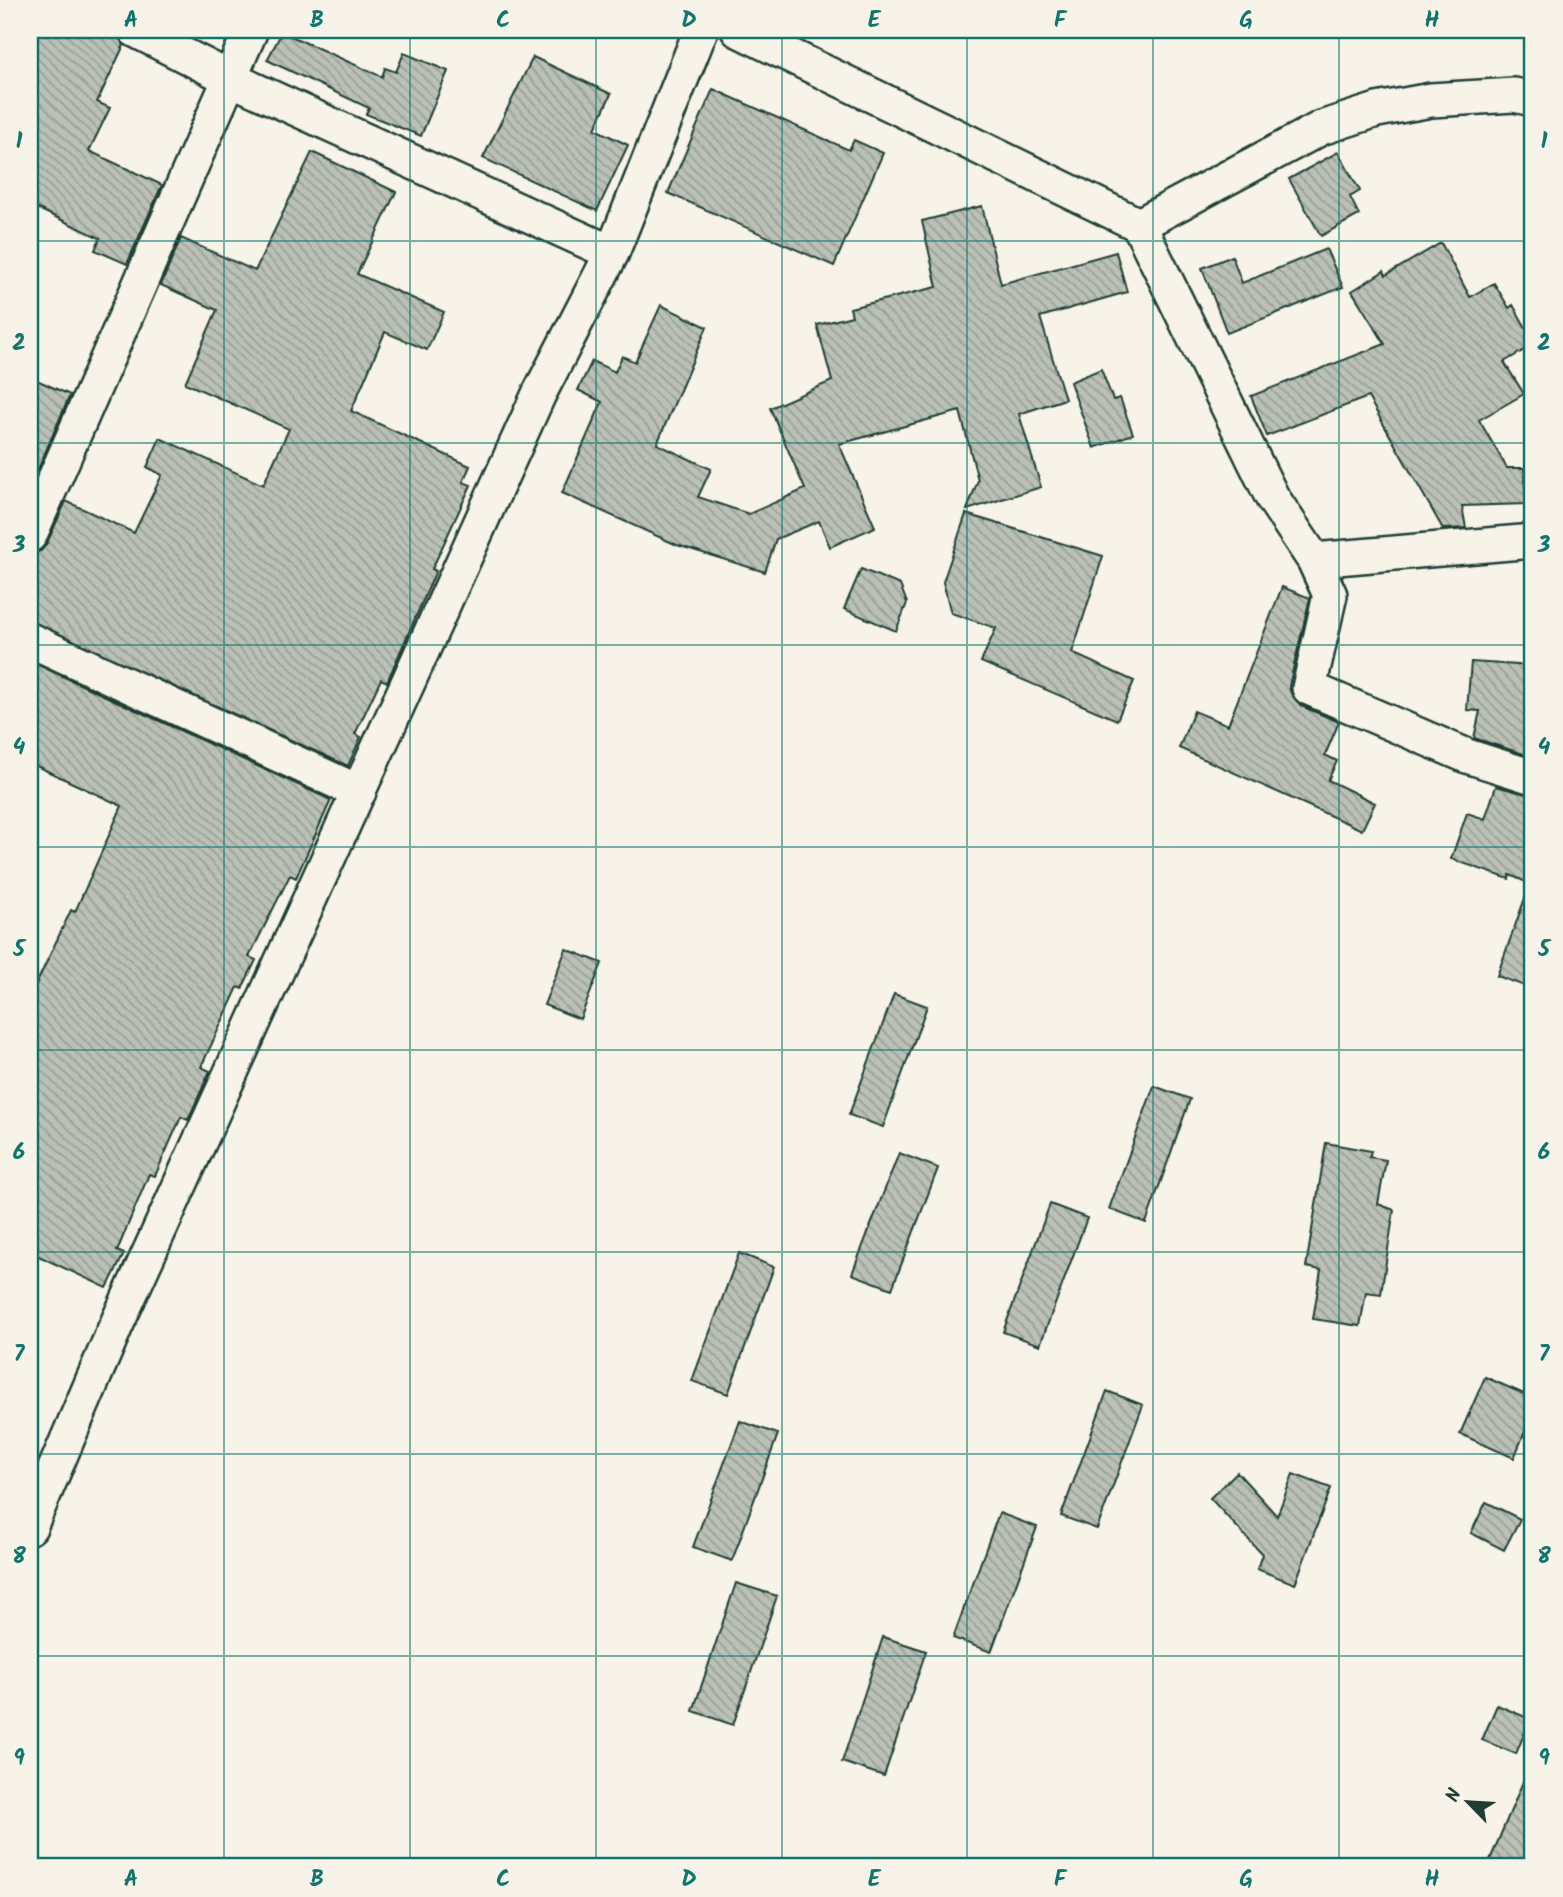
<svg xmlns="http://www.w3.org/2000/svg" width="1563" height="1897" viewBox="0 0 1563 1897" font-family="Kalam,sans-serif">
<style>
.building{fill:url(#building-back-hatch);stroke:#1f3d34;stroke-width:2}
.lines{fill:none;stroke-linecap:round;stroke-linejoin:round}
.minor-casing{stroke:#1f3d34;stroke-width:38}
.minor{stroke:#f7f3e8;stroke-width:33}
.grid{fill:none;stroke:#0f766e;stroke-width:2;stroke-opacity:0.55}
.neatline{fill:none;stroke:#0f766e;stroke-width:2.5}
.grid-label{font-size:23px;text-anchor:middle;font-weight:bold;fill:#0f766e}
</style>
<defs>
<pattern id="building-back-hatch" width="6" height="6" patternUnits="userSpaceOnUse" patternTransform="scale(1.75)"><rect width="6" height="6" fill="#bbc1b6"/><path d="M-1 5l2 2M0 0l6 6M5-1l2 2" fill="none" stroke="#979e95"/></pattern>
</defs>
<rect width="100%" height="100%" fill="#f7f3e8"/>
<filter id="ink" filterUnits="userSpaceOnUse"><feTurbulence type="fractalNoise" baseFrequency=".0143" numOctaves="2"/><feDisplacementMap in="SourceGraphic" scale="14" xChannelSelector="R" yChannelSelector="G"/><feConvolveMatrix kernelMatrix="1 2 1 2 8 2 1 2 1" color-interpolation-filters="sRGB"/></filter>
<g filter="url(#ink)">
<path class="building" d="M30,30H116L124,45L97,102L110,108L89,151L162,185L127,264L95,250L100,238L30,205Z
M282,32L382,77L385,68L396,72L404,53L448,71L421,136L366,114L369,108L267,60Z
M533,57L611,94L595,129L628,145L597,211L483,158Z
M713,89L849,150L854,140L883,153L834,266L668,193Z
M312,152L396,192L357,274L444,312L427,350L385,332L351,411L470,466L463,482L471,485L432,569L436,571L387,682L381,679L355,734L361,737L348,766L30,621V554L41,551L47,543L66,501L134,533L162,475L147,467L160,438L263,485L289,429L185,383L217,310L161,285L181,238L255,271Z
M1338,152L1360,191L1350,197L1359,215L1321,236L1289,179Z
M982,206L1001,284L1116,252L1127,292L1040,317L1065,399L1019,414L1041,487L967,510L978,480L960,411L839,444L875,527L830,547L819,521L776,539L765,572L677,545L562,493L602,402L578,390L592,361L615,372L622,356L635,362L661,305L707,327L657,444L711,469L698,497L749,514L805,489L770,408L832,381L817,325L852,316L850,308L937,287L922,221Z
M1441,243L1470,297L1494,283L1509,308L1513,305L1533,340V345L1504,362L1524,394L1479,420L1507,468H1524L1526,504L1462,506L1466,528L1443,529L1368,397L1267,436L1251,396L1385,344L1352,291L1384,271L1386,275Z
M1326,249L1343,287L1227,333L1202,268L1232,256L1242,283Z
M1101,369L1113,400L1120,398L1133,434L1094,448L1070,382Z
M30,377L70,395L30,488Z
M966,514L1103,556L1072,653L1134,681L1117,720L981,662L996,628L951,613L943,582Z
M861,569L900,585L907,603L896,631L844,609Z
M1282,587L1310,598L1289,686L1291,693L1301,706L1339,722L1325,755L1337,761L1328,780L1375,803L1362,830L1179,748L1194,711L1228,725Z
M1471,662L1533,666V757L1474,738L1480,711L1467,710Z
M36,664L331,800L296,878L290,875L249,957L256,960L242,989L238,987L201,1067L210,1071L188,1120L181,1117L155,1176L149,1174L117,1251L124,1254L107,1288L30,1252V997L71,910L75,912L122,806L30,763V677Z
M1496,786L1533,796V885L1510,875L1509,879L1451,859L1467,813L1485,819Z
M1529,887H1533V989L1497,976Z
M566,949L602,963L580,1019L544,1005Z
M894,994L927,1006L883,1127L849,1115Z
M1154,1086L1190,1099L1146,1223L1109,1209Z
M1326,1143L1371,1151L1369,1157L1386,1160L1378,1204L1394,1210L1381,1294L1366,1292L1360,1326L1313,1319L1321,1270L1306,1267Z
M899,1153L938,1168L892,1289L852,1274Z
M1050,1204L1087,1218L1040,1345L1003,1332Z
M739,1253L774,1267L728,1394L692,1381Z
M1485,1377L1533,1398V1412L1514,1458L1460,1434Z
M1107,1391L1143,1405L1097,1529L1061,1516Z
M740,1421L778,1434L732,1561L693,1547Z
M1237,1472L1277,1516L1293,1474L1331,1488L1295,1584L1257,1569L1262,1554L1210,1498Z
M1486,1502L1520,1519L1504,1550L1471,1533Z
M999,1513L1037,1527L991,1652L953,1638Z
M736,1583L777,1596L733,1725L693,1711Z
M883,1637L926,1651L884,1776L842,1762Z
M1497,1705L1530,1719L1516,1754L1482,1740Z
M1533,1758V1867H1487Z"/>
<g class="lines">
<g class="minor-casing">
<path id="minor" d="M135,30L229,78L612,253
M738,30L1139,225L1272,497L1314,560L1330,595L1309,688L1467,756L1533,777
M1139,225L1321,128L1377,110L1431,100L1514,95L1533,99
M30,535L251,30
M1314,560L1533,541
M30,640L359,792
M30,1527L115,1328L539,394L612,253L701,30"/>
</g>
<use href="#minor" class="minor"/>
</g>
</g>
<path class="grid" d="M224,30V1867M410,30V1867M596,30V1867M782,30V1867M967,30V1867M1153,30V1867M1339,30V1867M30,241H1533M30,443H1533M30,645H1533M30,847H1533M30,1050H1533M30,1252H1533M30,1454H1533M30,1656H1533"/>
<rect width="1563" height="1897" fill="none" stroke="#f7f3e8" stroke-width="77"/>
<g transform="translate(1468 1802) rotate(295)" stroke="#f7f3e8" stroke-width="5" paint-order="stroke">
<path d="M0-5L12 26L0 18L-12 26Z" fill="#1f3d34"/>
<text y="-10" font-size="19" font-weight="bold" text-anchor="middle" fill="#1f3d34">N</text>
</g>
<rect x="38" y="38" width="1486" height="1820" class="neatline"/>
<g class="grid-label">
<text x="131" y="27">A</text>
<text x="317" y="27">B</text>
<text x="503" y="27">C</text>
<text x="689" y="27">D</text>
<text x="874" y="27">E</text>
<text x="1060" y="27">F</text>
<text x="1246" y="27">G</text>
<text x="1432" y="27">H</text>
<text x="19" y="148">1</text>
<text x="1544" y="148">1</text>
<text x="19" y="350">2</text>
<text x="1544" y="350">2</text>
<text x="19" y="552">3</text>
<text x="1544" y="552">3</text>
<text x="19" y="754">4</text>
<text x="1544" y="754">4</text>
<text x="19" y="956">5</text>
<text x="1544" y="956">5</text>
<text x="19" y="1159">6</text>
<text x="1544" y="1159">6</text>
<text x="19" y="1361">7</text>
<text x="1544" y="1361">7</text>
<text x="19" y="1563">8</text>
<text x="1544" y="1563">8</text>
<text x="19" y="1765">9</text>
<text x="1544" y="1765">9</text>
<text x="131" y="1886">A</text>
<text x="317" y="1886">B</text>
<text x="503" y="1886">C</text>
<text x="689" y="1886">D</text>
<text x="874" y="1886">E</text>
<text x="1060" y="1886">F</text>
<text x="1246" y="1886">G</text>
<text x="1432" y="1886">H</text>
</g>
</svg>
